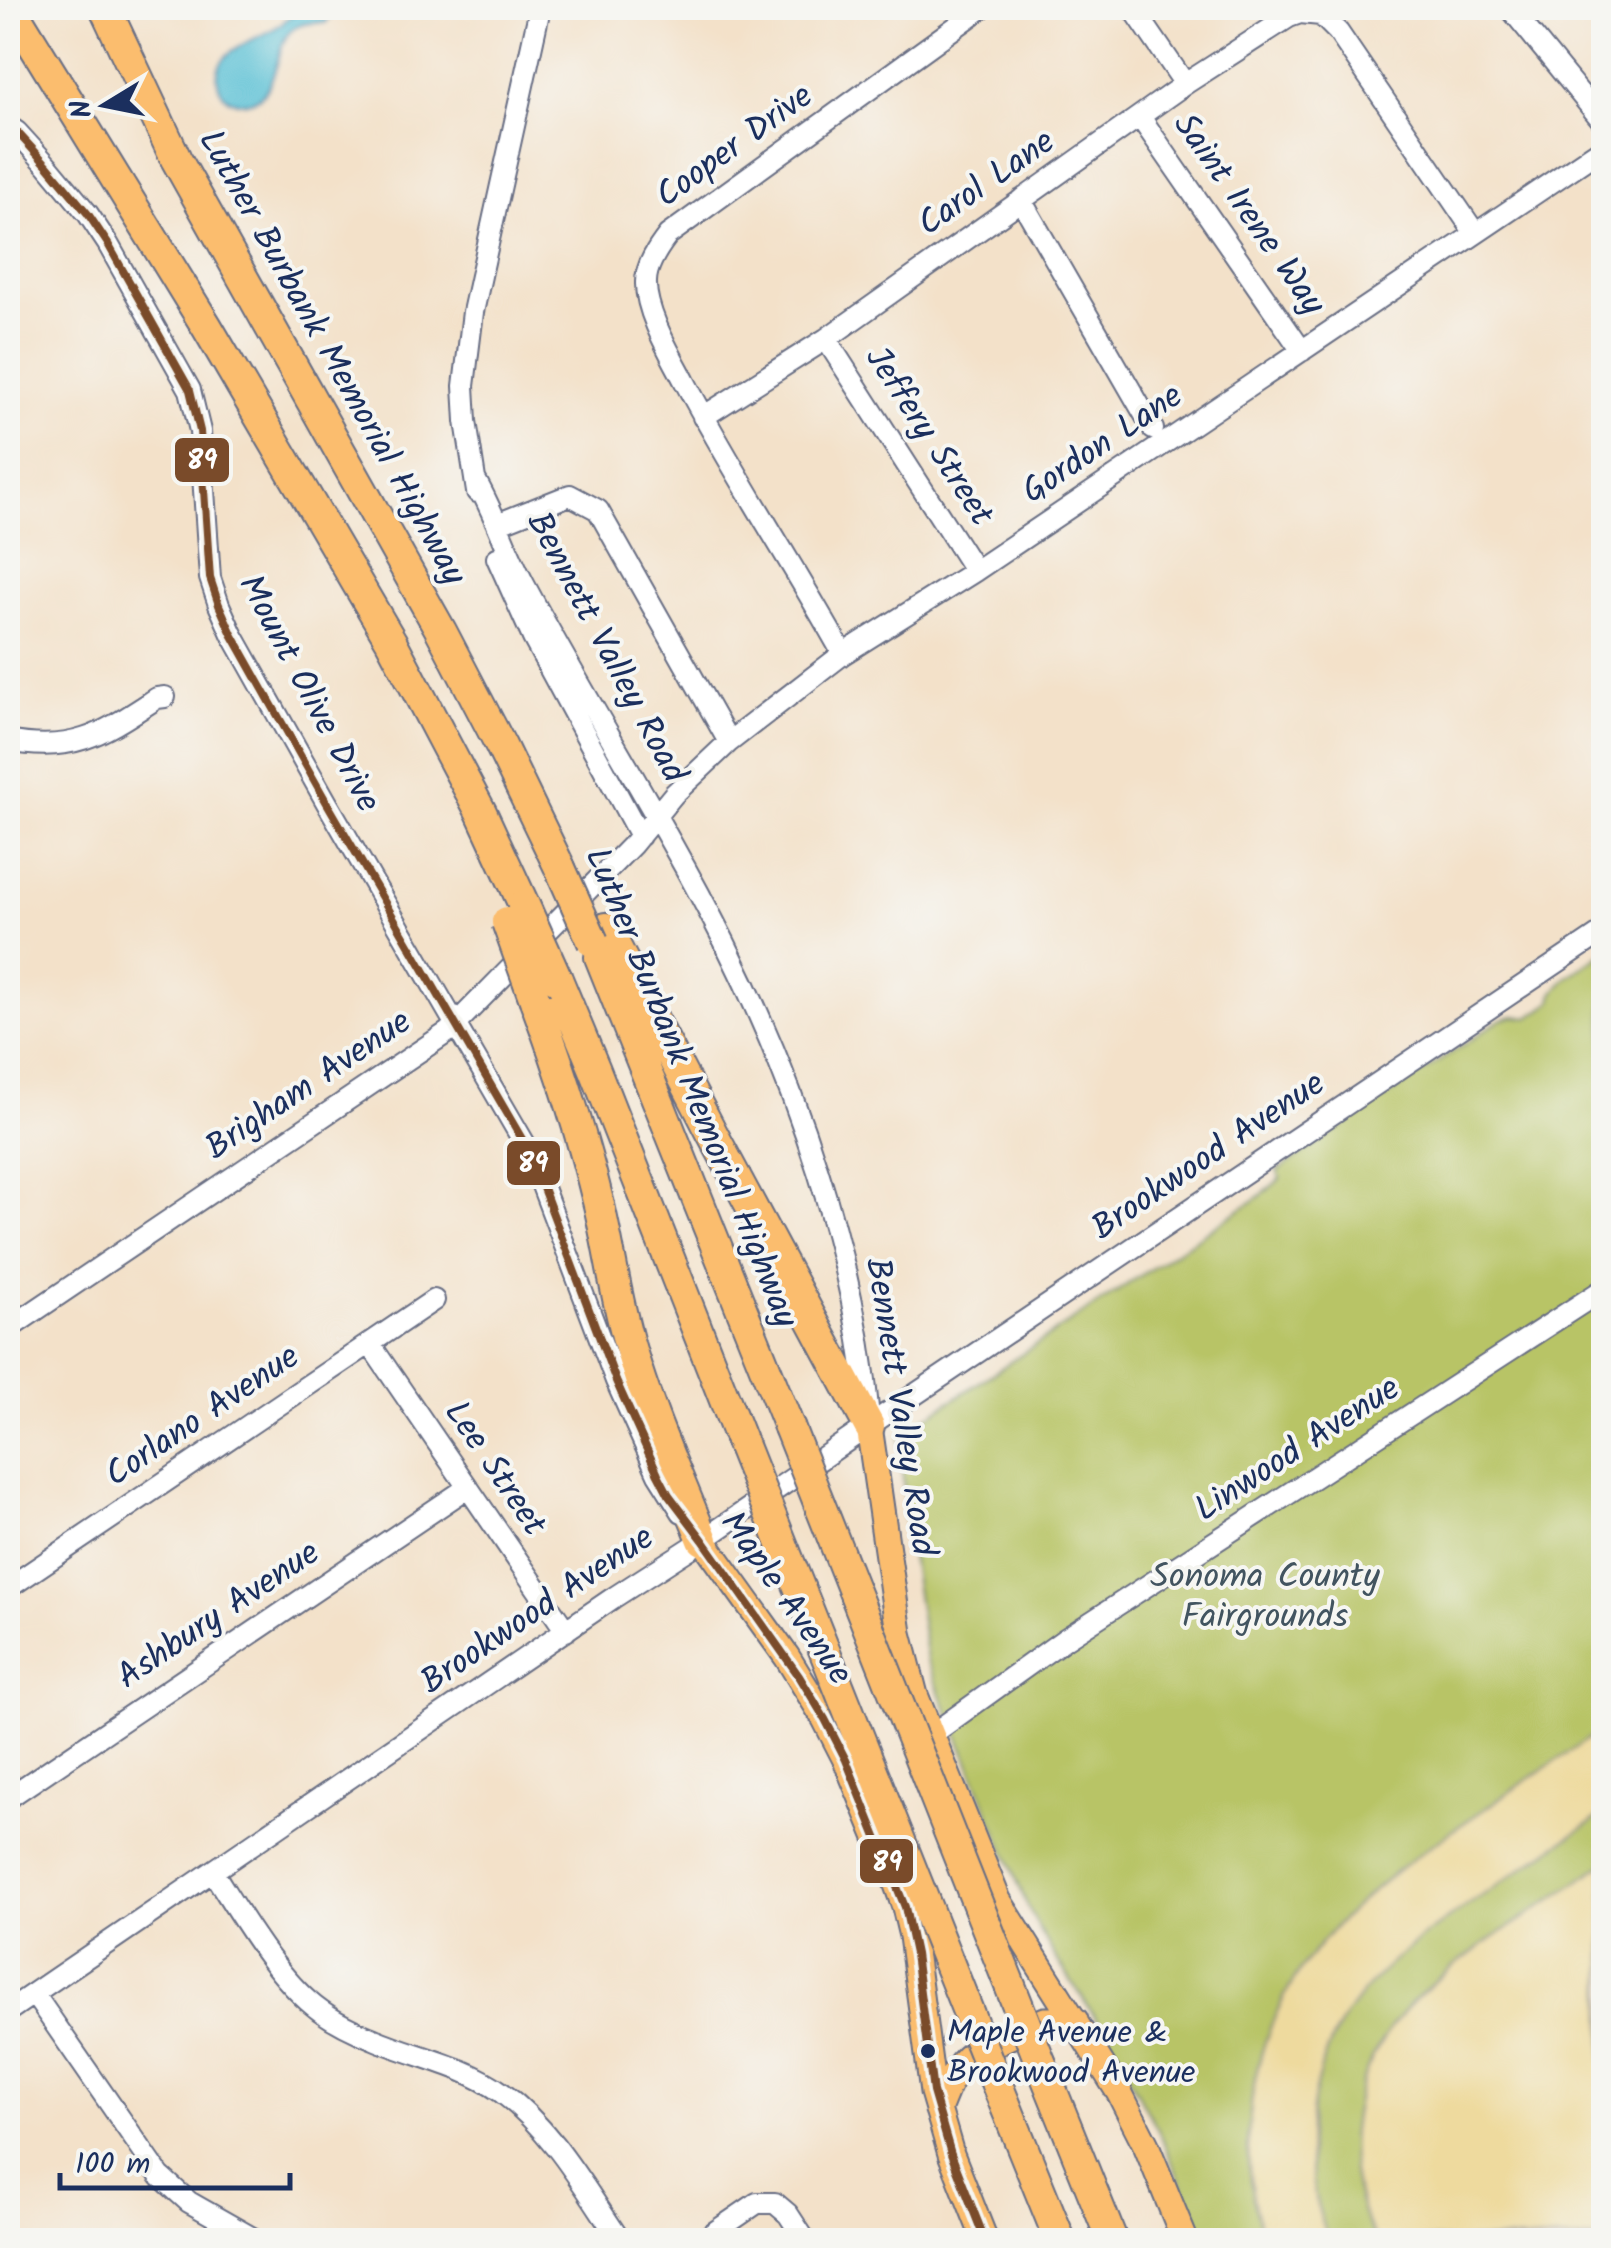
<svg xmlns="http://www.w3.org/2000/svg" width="1611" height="2248" viewBox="0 0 1611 2248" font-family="Kalam,sans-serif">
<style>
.green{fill:#b8c466;stroke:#6a7a62;stroke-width:2.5}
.sand{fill:#eeda9e;stroke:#84847e;stroke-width:2.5}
.water{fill:#57bfd4;stroke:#397799;stroke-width:2.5}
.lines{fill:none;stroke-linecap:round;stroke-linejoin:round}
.minor-casing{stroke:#676d83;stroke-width:24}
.major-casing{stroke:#676d83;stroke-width:29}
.highway-casing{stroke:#676d83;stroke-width:34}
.minor{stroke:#fff;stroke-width:20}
.major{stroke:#fbbd6e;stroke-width:25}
.highway{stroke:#fbbd6e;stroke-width:30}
.highway-bridge-casing{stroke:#676d83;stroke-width:34;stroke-linecap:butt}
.highway-bridge{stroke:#fbbd6e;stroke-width:30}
.bus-1-casing{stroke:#f6f6f2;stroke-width:15}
.bus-1{stroke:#7a4b2a;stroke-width:8}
.bus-dot{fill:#1b2f5e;stroke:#f6f6f2;stroke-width:4}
.labels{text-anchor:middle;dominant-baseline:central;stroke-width:8;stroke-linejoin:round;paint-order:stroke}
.bus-label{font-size:32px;fill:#1b2f5e;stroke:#f6f6f2;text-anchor:start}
.street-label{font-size:35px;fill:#1b2f5e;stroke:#f6f6f2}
.park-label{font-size:35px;fill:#425460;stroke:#f6f6f2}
.line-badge{stroke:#f6f6f2;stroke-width:4}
.badge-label{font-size:28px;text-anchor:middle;font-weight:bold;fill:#fff}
</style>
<rect width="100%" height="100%" fill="#f6f6f2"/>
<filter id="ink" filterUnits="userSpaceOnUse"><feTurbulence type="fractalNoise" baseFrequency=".01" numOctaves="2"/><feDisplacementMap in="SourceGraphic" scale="20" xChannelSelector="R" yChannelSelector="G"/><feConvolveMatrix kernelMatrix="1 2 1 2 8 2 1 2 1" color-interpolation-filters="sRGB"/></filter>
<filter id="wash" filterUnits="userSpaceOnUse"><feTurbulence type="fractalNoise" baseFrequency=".0048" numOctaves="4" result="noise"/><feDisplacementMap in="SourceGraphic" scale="40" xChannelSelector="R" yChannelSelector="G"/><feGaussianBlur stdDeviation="2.25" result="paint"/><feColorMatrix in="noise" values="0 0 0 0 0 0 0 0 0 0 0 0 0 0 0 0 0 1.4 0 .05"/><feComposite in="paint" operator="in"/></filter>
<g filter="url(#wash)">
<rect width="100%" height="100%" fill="#f3e1c9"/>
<path class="green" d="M1603,953V2240H1205L1160,2134L1103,2029L1054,1955L1029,1910L927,1661L906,1522L900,1435L1262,1195L1281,1178L1277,1171L1500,1020L1514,1016L1529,1018L1552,1002L1554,992L1567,978Z"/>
<path class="sand" d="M1603,1729V1814C1563,1841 1523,1868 1483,1895C1441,1923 1399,1951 1365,1990C1305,2059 1295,2158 1329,2240H1264C1249,2197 1245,2150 1251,2105C1268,1962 1365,1889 1477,1814C1519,1786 1561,1757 1603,1729Z
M1603,1864V2240H1376C1357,2208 1349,2167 1352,2130C1362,2031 1425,1984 1502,1932C1536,1910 1570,1887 1603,1864Z"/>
<path class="water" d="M299,8H339L325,23C270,20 288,56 266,90C254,109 223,106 218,83C212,49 255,41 275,28C284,22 292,14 299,8Z"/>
</g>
<g filter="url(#ink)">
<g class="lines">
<g class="minor-casing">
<path id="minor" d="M1133,8L1185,84
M1510,8L1604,123
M1140,117L1302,351
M8,126L17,132L48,166L88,214L108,244L190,390L200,431L210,578L219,605L232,634L327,803L529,1151L616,1381L658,1474L682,1512
M1021,200L1153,429
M826,339L975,571
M703,417L826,339L1185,84L1289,17L1300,13L1321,15L1338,32L1475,233
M476,481C495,514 506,550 524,584C588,704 662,819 724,941C797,1087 854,1253 869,1417
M477,492L466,421L464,386L473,312L540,8
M497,524L570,495L598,510L729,742
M497,558L533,638L640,836
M843,654C792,562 734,475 685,382C671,355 645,312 646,282C646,265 658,248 668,235L982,8
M8,741C75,754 103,733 157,698L165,697
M8,1054V1066
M8,1329L448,1032L633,844L674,794L729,742L843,654L975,571L1604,147
M370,1344L566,1631
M8,1588L434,1300
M931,1735L1065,1639L1604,1289
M8,1798L467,1488
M213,1872C239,1913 272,1969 308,2001C327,2018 351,2030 374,2039C416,2057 464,2065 501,2092C552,2129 585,2189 620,2240
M34,1994L160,2176L189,2202L256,2240
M8,2011L613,1598L703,1540L886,1414L1604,931
M703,2240L757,2203H775L788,2214L805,2240"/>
</g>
<g class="major-casing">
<path id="major" d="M869,1426L899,1633L915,1695L998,1900L1119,2092L1146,2145L1185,2240
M703,1540L787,1657L825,1719L846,1760L895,1879L905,1907L912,1936L933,2092L951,2154L985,2240
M938,2110C946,2089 954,2067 973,2053L1045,2020H1075"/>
</g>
<g class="highway-casing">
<path id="highway" d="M11,8L207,327L391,641L481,812L524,905
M105,8L176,159L441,631L501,746L560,868
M606,928L713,1135L869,1426
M600,957L789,1427
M557,979L595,1070L743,1446
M535,1000C560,1067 582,1135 599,1205C610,1252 616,1300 630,1347C649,1414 678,1476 703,1540
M1041,2064L1112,2240
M996,2082L1060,2240"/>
</g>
<use href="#minor" class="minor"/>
<use href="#major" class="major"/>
<use href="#highway" class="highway"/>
<g class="highway-bridge-casing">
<path id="highway-bridge" d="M560,868L593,942
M524,905L557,979
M507,922L535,1000
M789,1427L1041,2064
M743,1446L996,2082"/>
</g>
<use href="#highway-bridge" class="highway-bridge"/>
<g class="bus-1-casing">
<path id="bus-1" d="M8,126L17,132L48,166L88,214L108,244L190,390L200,431L210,578L219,605L232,634L327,803L529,1151L616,1381L658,1474L669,1495L703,1540L799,1676L825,1719L846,1760L905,1907L915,1954L933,2092L951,2154L985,2240"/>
</g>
<use href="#bus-1" class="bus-1"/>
</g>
</g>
<circle class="bus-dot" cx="928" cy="2051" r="9"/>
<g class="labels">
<g class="bus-label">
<text x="947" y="2033">Maple Avenue &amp;<tspan x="947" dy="40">Brookwood Avenue</tspan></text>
</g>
<g class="street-label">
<text transform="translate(735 147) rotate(-36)">Cooper Drive</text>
<text transform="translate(987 184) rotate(-35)">Carol Lane</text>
<text transform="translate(1248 215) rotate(55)">Saint Irene Way</text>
<text transform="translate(331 358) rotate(61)">Luther Burbank Memorial Highway</text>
<text transform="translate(928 437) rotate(57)">Jeffery Street</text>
<text transform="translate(1103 445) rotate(-34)">Gordon Lane</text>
<text transform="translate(605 648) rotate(62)">Bennett Valley Road</text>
<text transform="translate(308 694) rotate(62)">Mount Olive Drive</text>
<text transform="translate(309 1086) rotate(-34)">Brigham Avenue</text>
<text transform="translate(690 1088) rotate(68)">Luther Burbank Memorial Highway</text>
<text transform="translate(1209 1157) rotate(-34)">Brookwood Avenue</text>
<text transform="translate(899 1407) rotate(81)">Bennett Valley Road</text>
<text transform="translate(203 1417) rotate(-34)">Corlano Avenue</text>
<text transform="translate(1298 1450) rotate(-33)">Linwood Avenue</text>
<text transform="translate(494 1469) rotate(56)">Lee Street</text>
<text transform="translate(785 1599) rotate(55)">Maple Avenue</text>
<text transform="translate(538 1611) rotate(-34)">Brookwood Avenue</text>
<text transform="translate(219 1616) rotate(-34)">Ashbury Avenue</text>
</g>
<g class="park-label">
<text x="1265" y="1578">Sonoma County<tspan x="1265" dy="40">Fairgrounds</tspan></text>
</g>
</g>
<g class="line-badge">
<rect x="173" y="436" width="58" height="48" rx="10" fill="#7a4b2a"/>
<rect x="505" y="1139" width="57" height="48" rx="10" fill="#7a4b2a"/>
<rect x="858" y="1837" width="57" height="48" rx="10" fill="#7a4b2a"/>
</g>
<g class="badge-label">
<text x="202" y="469">89</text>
<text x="533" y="1172">89</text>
<text x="887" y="1871">89</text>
</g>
<rect width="1611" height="2248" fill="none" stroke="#f6f6f2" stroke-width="40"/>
<g transform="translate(105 105) rotate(260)" stroke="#f6f6f2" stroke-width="8" paint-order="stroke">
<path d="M0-8L18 38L0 25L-18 38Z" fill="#1b2f5e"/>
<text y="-15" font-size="28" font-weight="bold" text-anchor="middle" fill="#1b2f5e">N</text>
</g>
<path d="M60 2173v15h230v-15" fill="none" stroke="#1b2f5e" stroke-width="5"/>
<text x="75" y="2173" font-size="30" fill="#1b2f5e" stroke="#f6f6f2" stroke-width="8" paint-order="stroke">100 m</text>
</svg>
